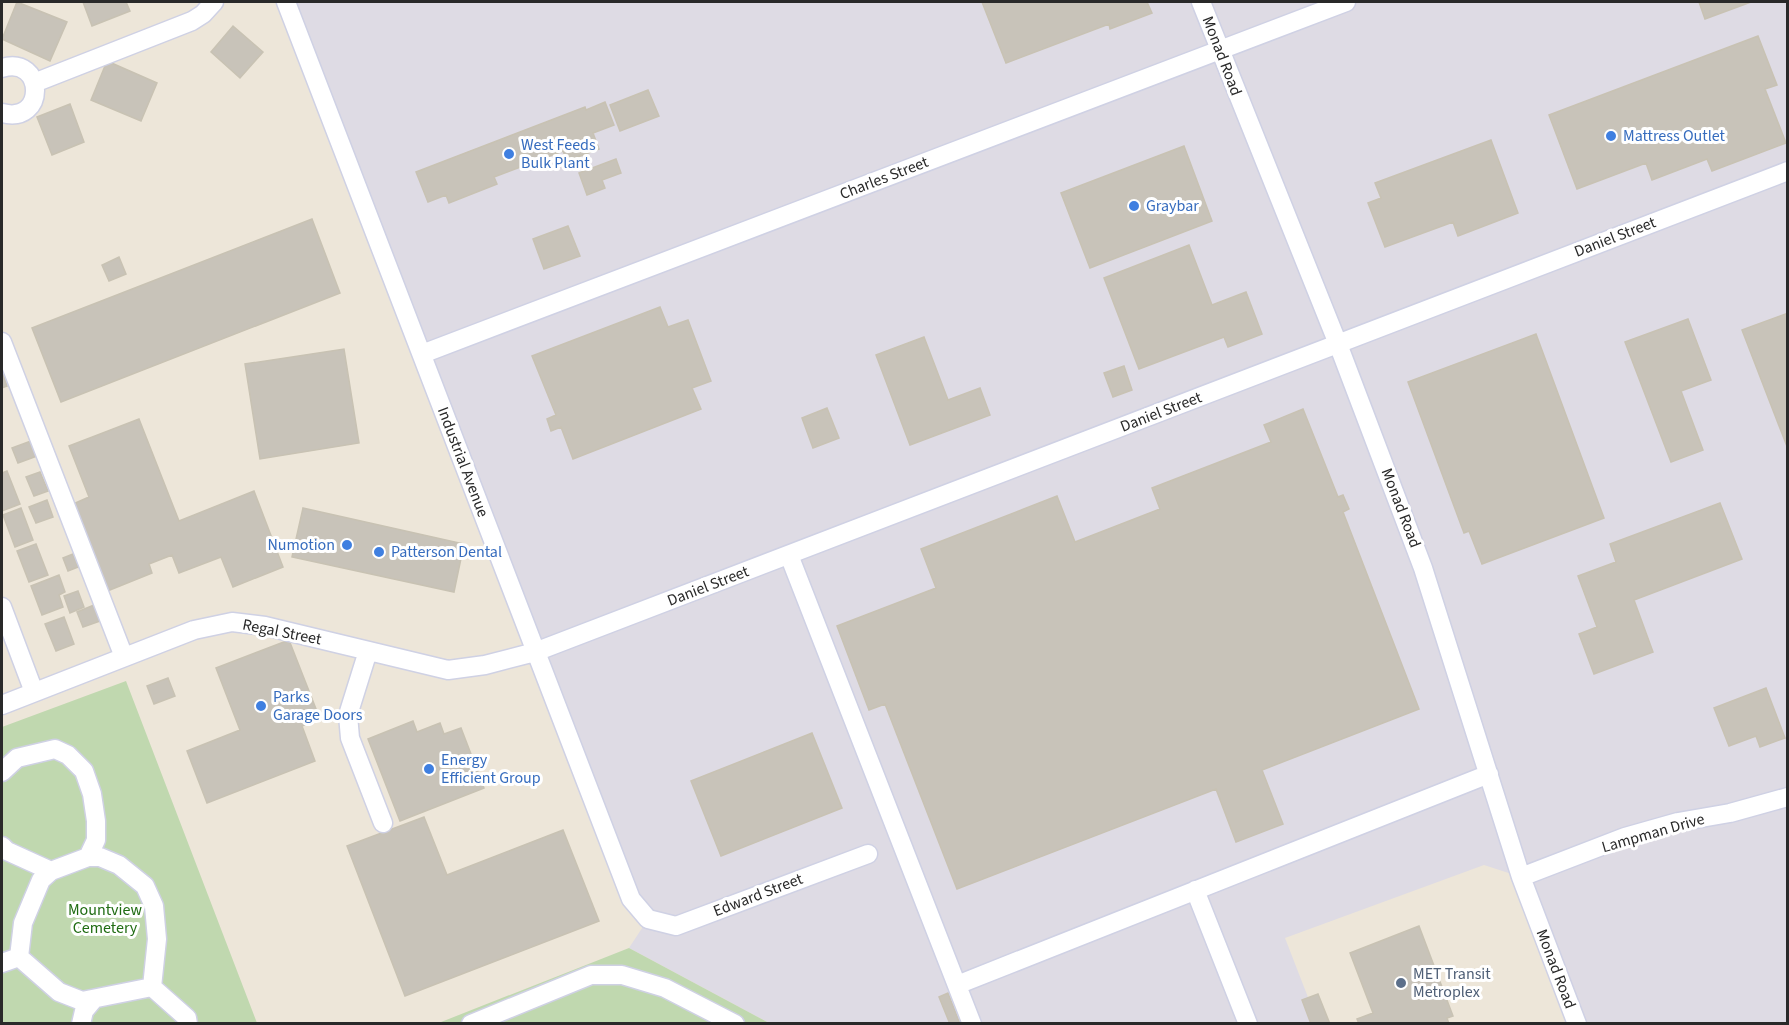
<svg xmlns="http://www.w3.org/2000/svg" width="1789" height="1025" viewBox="0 0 1789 1025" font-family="'Source Sans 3',sans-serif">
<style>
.industrial{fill:#dedbe4}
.cemetery{fill:#c0d8af}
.building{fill:#c8c3b9;stroke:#c8c2b3;stroke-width:1.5}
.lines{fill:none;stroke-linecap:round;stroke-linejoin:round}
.minor-casing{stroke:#cfd1e4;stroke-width:21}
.minor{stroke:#fff;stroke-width:18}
.shop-dot{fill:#3f7fe0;stroke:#fff;stroke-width:2}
.service-dot{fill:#5c6f8a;stroke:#fff;stroke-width:2}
.labels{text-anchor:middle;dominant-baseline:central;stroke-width:6;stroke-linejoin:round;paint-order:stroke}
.street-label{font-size:16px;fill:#292929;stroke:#fff}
.shop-label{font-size:16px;fill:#366cbe;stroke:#fff;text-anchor:start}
.park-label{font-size:16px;fill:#206c13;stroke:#fff}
.service-label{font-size:16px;fill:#4e5e75;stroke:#fff;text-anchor:start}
</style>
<rect width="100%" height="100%" fill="#ede6d9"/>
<path class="industrial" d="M285,2H1787V1023H1577L1521,877L1484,865L1285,938L1318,1023H769L629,948L648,919Z"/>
<path class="cemetery" d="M126,681L257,1023L2,1024V727Z
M629,948L769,1023L436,1024Z"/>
<path class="building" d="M17,2L67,22L50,61L2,39Z
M83,2H126L130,11L92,26Z
M982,2H1147L1152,13L1110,29L1109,24L1006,63Z
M1699,2H1751L1705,19Z
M233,26L263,52L240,78L211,52Z
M1758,36L1777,85L1765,89L1786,143L1712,171L1707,159L1652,180L1646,163L1577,189L1549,115Z
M107,61L157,83L141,121L91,100Z
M648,90L659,116L620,131L610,105Z
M605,102L614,125L593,133L599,149L567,161L563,151L494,177L497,184L449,203L446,195L428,202L416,172L585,107L586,110Z
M70,104L84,142L52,155L37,117Z
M1491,140L1518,213L1458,236L1453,222L1385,247L1368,203L1381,198L1375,183Z
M1184,146L1212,221L1090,268L1061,193Z
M616,159L621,173L602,180L605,188L587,195L579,173Z
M312,219L340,293L61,402L32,328Z
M568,226L580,256L544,269L533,239Z
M1189,245L1212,305L1246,292L1262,334L1228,347L1224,337L1139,369L1104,278Z
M119,257L126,274L109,281L102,265Z
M660,307L668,327L688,320L711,381L692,388L701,409L573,459L561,427L551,431L547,419L556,415L532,356Z
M1788,313V449L1742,330Z
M1688,319L1711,380L1681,391L1703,450L1671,462L1625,342Z
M1536,334L1604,518L1482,564L1469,531L1464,533L1408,382Z
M924,337L948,400L980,388L990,415L910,445L876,355Z
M344,349L359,443L260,459L245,364Z
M1124,366L1132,390L1113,397L1104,373Z
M2,370L7,386L2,388Z
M827,408L839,438L813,448L802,418Z
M1303,409L1338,497L1343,495L1349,509L1343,512L1419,709L1262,770L1283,824L1236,842L1216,789L957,889L885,704L869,710L837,626L936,588L921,549L1057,496L1075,542L1160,509L1152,488L1271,442L1264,425Z
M139,419L179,521L254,491L283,567L233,587L221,557L179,573L172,555L149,564L152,573L105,592L71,505L89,497L69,446Z
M31,441L37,456L18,463L12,448Z
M7,471L20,504L2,511V473Z
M40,472L48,491L34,496L26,477Z
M47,500L53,517L36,523L29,507Z
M1720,503L1742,559L1634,600L1653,652L1594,674L1579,634L1597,627L1578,576L1616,562L1610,544Z
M21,508L33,540L15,547L3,515Z
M303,508L464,544L454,592L292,557Z
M36,544L48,575L29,582L17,551Z
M73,554L78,567L68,571L63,558Z
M59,575L65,592L59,595L63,607L42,615L31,586Z
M78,591L84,607L70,613L64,596Z
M94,605L100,621L83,627L77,612Z
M64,617L74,644L56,651L45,624Z
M289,640L320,719L302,726L315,761L207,803L187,751L240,730L216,668Z
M168,678L175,696L154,704L147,686Z
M1766,688L1785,738L1760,747L1756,736L1729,746L1714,708Z
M413,721L417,732L440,723L444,734L461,728L484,788L400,821L368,739Z
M812,733L842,808L721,856L691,781Z
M424,817L447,875L563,830L599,921L405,996L347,846Z
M1419,926L1453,1016L1447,1018L1449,1024H1359L1357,1019L1373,1013L1350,953Z
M948,993L960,1024H950L939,997Z
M1318,994L1330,1024H1311L1302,1000Z"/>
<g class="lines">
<g class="minor-casing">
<path id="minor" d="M286,2L631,899L648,919L676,926L868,854
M1201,2L1338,344L1423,568L1521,877L1577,1024
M2,68C45,55 47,125 2,113
M34,83L192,21L203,14L214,2
M2,342L124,657
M422,354L1346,2
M789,555L972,1024
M2,607L34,692
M368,651L348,715L350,738L383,823
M2,705L194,630L232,622L265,626L448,670L485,665L535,652L1788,171
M2,772L17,758L55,749L68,755L84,771L92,794L96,821V840L88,857
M2,846L7,851L51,871
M1521,877L1625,837L1678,822L1730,813L1788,797
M1195,890L1248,1024
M19,957L23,923L41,880L51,871L88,857H100L119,865L145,886L154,906L157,939L152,987
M19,957L59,992L82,1001L152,987
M2,963L19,957
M957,985L1489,774
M152,987L187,1018L188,1024
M81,1024L84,1011L94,999
M471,1024L591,975H622L665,988L735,1024"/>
</g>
<use href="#minor" class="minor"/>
</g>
<g class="shop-dot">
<circle cx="1611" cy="136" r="6"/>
<circle cx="509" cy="154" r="6"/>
<circle cx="1134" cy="206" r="6"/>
<circle cx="347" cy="545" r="6"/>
<circle cx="379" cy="552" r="6"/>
<circle cx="261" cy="706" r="6"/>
<circle cx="429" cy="769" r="6"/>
</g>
<circle class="service-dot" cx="1401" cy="983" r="6"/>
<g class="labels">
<g class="street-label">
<text transform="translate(1222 56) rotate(69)">Monad Road</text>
<text transform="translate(884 178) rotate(-21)">Charles Street</text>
<text transform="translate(1615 237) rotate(-21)">Daniel Street</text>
<text transform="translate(1161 412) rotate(-21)">Daniel Street</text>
<text transform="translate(463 462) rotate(69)">Industrial Avenue</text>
<text transform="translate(1401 508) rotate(69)">Monad Road</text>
<text transform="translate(708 586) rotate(-21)">Daniel Street</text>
<text transform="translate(282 632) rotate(11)">Regal Street</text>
<text transform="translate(1653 833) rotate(-16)">Lampman Drive</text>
<text transform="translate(758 895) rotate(-21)">Edward Street</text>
<text transform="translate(1556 969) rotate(69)">Monad Road</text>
</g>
<g class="shop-label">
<text x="1623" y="136">Mattress Outlet</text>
<text x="521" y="145">West Feeds<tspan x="521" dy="18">Bulk Plant</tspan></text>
<text x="1146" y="206">Graybar</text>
<text x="335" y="545" text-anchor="end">Numotion</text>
<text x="391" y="552">Patterson Dental</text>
<text x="273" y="697">Parks<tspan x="273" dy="18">Garage Doors</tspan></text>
<text x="441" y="760">Energy<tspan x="441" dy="18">Efficient Group</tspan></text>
</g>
<g class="park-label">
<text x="105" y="910">Mountview<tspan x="105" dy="18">Cemetery</tspan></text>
</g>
<g class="service-label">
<text x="1413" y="974">MET Transit<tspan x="1413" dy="18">Metroplex</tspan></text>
</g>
</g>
<rect width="1789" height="1025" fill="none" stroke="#292929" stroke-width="6"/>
</svg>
